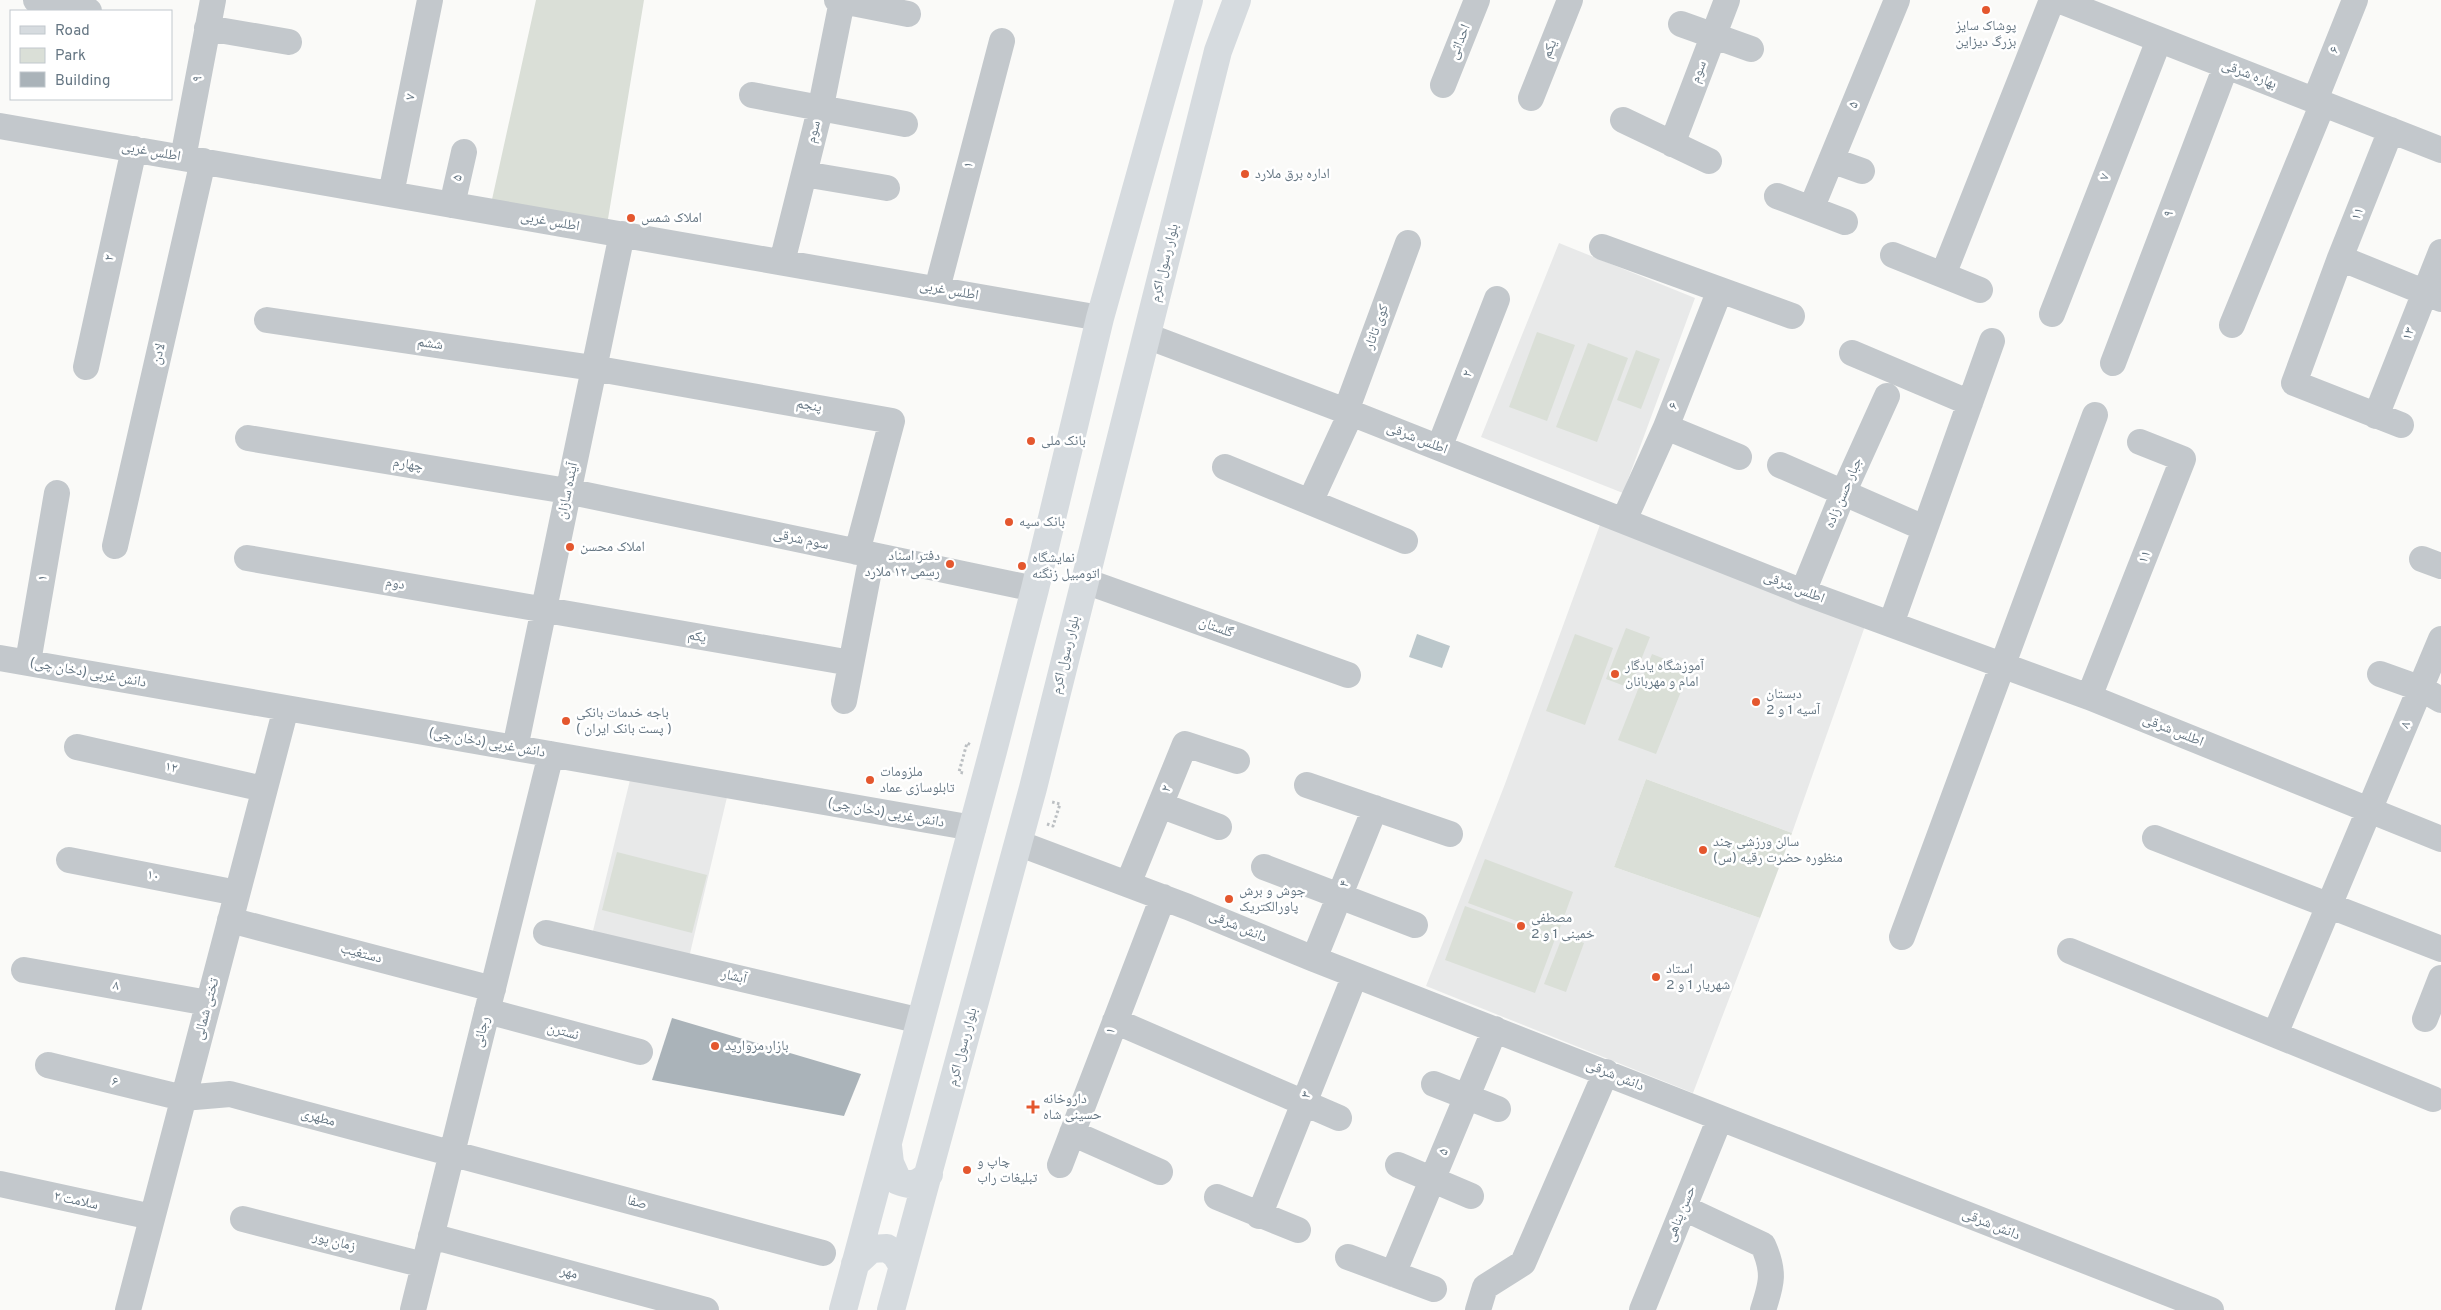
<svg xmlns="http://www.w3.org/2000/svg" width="2441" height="1310" viewBox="0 0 2441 1310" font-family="Overpass,'Noto Naskh Arabic',sans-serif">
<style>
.built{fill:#e8e9e9}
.green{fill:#dadfd7}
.water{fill:#bbc7cb}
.building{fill:#aab3b9}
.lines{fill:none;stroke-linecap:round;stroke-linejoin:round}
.path{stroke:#bbbfc2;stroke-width:3;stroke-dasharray:2.5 2.5;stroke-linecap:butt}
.minor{stroke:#c3c8cc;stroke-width:26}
.major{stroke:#d6dbdf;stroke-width:28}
.poi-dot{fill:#e4572e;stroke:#fff;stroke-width:2}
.labels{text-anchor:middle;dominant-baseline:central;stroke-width:5;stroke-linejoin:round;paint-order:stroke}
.poi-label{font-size:14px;fill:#657683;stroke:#fff;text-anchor:start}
.street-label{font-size:14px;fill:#657683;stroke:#fff}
</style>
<rect width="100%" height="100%" fill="#fafaf8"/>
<path class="built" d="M1559,243L1695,298L1623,493L1481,437Z
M1601,522L1865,626L1792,833L1646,779L1614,867L1760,918L1693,1093L1426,986L1505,784Z
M631,776L728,793L687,966L590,943Z"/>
<path class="green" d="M536,0H644L607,225L491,204Z
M1537,332L1575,345L1547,421L1509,407Z
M1588,343L1628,358L1597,442L1556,427Z
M1636,350L1660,359L1641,409L1617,400Z
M1626,628L1650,637L1630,688L1606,679Z
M1575,634L1613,648L1585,725L1546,711Z
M1652,654L1690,669L1656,754L1618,740Z
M1646,779L1792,833L1760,918L1614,867Z
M617,852L707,875L692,933L602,910Z
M1485,859L1573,892L1557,936L1468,903Z
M1465,906L1555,939L1535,993L1445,960Z
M1563,935L1584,943L1566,992L1544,984Z"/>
<path class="water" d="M1417,634L1450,646L1442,668L1409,657Z"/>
<path class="building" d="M672,1018L861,1074L844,1116L652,1080Z"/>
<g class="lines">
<path class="path" d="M963,773L959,772L967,743L971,745
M1047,824L1053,826L1060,804L1052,802"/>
<path class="minor" d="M36,0L89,11
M837,0L908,14
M2058,0L2441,150
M1681,24L1751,49
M207,28L289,42
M1443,85L1477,0
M752,95L905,124
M1531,98L1570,0
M2315,100L2355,0
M1623,120L1709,161
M0,126L1100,318
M2391,130L2340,258L2294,383L2401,425
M1672,144L1727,0
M183,158L213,0
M1831,160L1862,171
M804,174L887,188
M391,194L430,0
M1777,196L1845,222
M452,205L464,152
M1811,209L1897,0
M1602,247L1792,316
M1893,255L1980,290
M2340,258L2441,299
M782,262L821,106L842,1
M1943,275L2052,0
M937,289L1002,41
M2052,314L2159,40
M267,320L593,368L892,421L857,552
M2232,325L2323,103
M1147,336L1351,413L1803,592L2089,697L2441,839
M1852,353L1970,403
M2113,363L2226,66
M86,367L134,149
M1346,411L1408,243
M2376,416L2441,252
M1666,427L1739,457
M248,438L567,491L1035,589
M1439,448L1497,299
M1780,465L1924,528
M1225,467L1405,541
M1310,502L1351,413
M1624,520L1666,427L1720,290
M115,546L203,161
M247,558L851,663
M2422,559L2441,566
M1085,581L1348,675
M1803,592L1844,491L1887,396
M1891,624L1992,341
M0,658L973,828
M28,662L57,493
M2380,674L2422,689L2441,700
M2089,697L2183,459L2140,442
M844,701L872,555
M77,747L264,789
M515,748L622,234
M1307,785L1450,834
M1160,805L1219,827
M2155,838L2441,949
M1018,843L1188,907L1314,959L2211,1310
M69,860L237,893
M1264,867L1415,925
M1128,884L1185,744L1237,761
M230,920L493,989
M546,933L921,1021
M1902,937L2095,415
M2070,951L2433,1099
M1314,959L1375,808
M24,970L208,1003
M487,1011L640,1052
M2425,1019L2441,978
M1115,1021L1339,1118
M2275,1034L2441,639
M48,1065L183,1098L230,1094L823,1253
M1434,1084L1498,1109
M1072,1133L1160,1172
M1060,1165L1163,897
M1398,1165L1471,1196
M0,1184L152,1217
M1217,1197L1298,1230
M1684,1208L1763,1245C1775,1272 1772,1283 1763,1310
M1259,1216L1355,975
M243,1219L424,1265
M431,1236L706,1310
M1348,1257L1434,1289
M1393,1274L1495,1029
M128,1310L286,708
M413,1310L551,754
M1478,1310L1485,1287L1523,1263L1606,1072
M1642,1310L1720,1118"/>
<path class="major" d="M888,1146L890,1163L898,1181C912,1187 918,1184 929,1174
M855,1264L871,1249L887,1248L896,1255L902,1265
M843,1310L993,751L1035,589L1100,318L1189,0
M891,1310L1033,788L1218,51L1237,0"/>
</g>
<g class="poi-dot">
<circle cx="1986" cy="10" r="5"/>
<circle cx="1245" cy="174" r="5"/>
<circle cx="631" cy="218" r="5"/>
<circle cx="1031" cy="441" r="5"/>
<circle cx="1009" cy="522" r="5"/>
<circle cx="570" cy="547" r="5"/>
<circle cx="950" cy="564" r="5"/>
<circle cx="1022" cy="566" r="5"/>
<circle cx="1615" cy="674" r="5"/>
<circle cx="1756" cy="702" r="5"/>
<circle cx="566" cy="721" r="5"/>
<circle cx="870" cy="780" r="5"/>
<circle cx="1703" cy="850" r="5"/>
<circle cx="1229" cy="899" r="5"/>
<circle cx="1521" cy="926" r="5"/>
<circle cx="1656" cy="977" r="5"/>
<circle cx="715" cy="1046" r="5"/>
<path d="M1030.5 1099.5h5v5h5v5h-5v5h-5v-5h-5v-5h5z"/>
<circle cx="967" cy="1170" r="5"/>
</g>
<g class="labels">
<g class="poi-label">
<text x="1986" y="26" text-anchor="middle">پوشاک سایز<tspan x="1986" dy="16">بزرگ دیزاین</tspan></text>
<text x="1255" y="174">اداره برق ملارد</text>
<text x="641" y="218">املاک شمس</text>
<text x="1041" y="441">بانک ملی</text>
<text x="1019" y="522">بانک سپه</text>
<text x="580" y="547">املاک محسن</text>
<text x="940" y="556" text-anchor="end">دفتر اسناد<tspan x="940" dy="16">رسمی ۱۲ ملارد</tspan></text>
<text x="1032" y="558">نمایشگاه<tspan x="1032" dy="16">اتومبیل زنگنه</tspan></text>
<text x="1625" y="666">آموزشگاه یادگار<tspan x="1625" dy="16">امام و مهربانان</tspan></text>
<text x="1766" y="694">دبستان<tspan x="1766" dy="16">آسیه 1 و 2</tspan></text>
<text x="576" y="713">باجه خدمات بانکی<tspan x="576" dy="16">( پست بانک ایران )</tspan></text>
<text x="880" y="772">ملزومات<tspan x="880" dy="16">تابلوسازی عماد</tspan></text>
<text x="1713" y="842">سالن ورزشی چند<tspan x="1713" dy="16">منظوره حضرت رقیه (س)</tspan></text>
<text x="1239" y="891">جوش و برش<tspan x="1239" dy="16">پاورالکتریک</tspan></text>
<text x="1531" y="918">مصطفی<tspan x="1531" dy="16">خمینی 1 و 2</tspan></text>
<text x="1666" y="969">استاد<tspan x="1666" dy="16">شهریار 1 و 2</tspan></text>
<text x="725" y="1046">بازار مروارید</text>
<text x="1043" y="1099">داروخانه<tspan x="1043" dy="16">حسینی شاه</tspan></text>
<text x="977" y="1162">چاپ و<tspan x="977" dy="16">تبلیغات راب</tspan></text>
</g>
<g class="street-label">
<text transform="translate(1460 42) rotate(-68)">احداثی</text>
<text transform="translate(1550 49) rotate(-68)">یکم</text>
<text transform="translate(2335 50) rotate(-68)">۶</text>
<text transform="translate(1699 72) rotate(-69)">سوم</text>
<text transform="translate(2249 75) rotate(21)">بهاره شرقی</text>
<text transform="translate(198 79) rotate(-79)">۹</text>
<text transform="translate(411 97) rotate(-79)">۷</text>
<text transform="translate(1854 105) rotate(-68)">۵</text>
<text transform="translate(814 132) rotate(-76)">سوم</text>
<text transform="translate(151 152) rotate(10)">اطلس غربی</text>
<text transform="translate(969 165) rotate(-75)">۱</text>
<text transform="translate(2105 177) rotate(-69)">۷</text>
<text transform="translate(458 178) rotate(-78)">۵</text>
<text transform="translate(2169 214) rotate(-69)">۹</text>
<text transform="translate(2358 214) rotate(-68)">۱۱</text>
<text transform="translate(550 222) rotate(10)">اطلس غربی</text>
<text transform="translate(110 258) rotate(-78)">۲</text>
<text transform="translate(1165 263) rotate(-76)">بلوار رسول اکرم</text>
<text transform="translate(949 291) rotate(10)">اطلس غربی</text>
<text transform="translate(1377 327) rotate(-70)">کوی تاتار</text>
<text transform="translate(2409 334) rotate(-68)">۱۳</text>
<text transform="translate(430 344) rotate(8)">ششم</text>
<text transform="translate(159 354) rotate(-77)">لادن</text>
<text transform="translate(1468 374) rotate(-69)">۲</text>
<text transform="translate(809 406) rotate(10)">پنجم</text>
<text transform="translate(1674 406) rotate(-68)">۶</text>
<text transform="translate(1417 439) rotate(21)">اطلس شرقی</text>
<text transform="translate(408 465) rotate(9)">چهارم</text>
<text transform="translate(568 491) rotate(-78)">آینده سازان</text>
<text transform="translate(1844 493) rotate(-67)">جبار حسن زاده</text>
<text transform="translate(801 540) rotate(12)">سوم شرقی</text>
<text transform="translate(2145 557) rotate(-68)">۱۱</text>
<text transform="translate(43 578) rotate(-80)">۱</text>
<text transform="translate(395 584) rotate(10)">دوم</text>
<text transform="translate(1794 588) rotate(21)">اطلس شرقی</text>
<text transform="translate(1216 628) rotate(20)">گلستان</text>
<text transform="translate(697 637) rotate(10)">یکم</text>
<text transform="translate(1066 655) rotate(-76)">بلوار رسول اکرم</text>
<text transform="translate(88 673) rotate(10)">دانش غربی (دخان چی)</text>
<text transform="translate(2406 725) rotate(-66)">۸</text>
<text transform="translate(2173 731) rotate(22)">اطلس شرقی</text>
<text transform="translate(487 743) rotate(10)">دانش غربی (دخان چی)</text>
<text transform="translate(171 768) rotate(12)">۱۲</text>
<text transform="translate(1167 789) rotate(-68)">۲</text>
<text transform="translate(886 813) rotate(10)">دانش غربی (دخان چی)</text>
<text transform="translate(153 876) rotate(11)">۱۰</text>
<text transform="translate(1345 884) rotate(-68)">۴</text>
<text transform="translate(1238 927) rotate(23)">دانش شرقی</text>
<text transform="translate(361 954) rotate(15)">دستغیب</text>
<text transform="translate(734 977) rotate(13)">آبشار</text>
<text transform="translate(116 986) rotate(10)">۸</text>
<text transform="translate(207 1009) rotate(-75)">تختی شمالی</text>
<text transform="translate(1111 1031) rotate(-69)">۱</text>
<text transform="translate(482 1032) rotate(-76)">رجائی</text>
<text transform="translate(563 1032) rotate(15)">نسترن</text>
<text transform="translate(963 1047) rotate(-75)">بلوار رسول اکرم</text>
<text transform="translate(1615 1076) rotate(22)">دانش شرقی</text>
<text transform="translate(115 1082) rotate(14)">۶</text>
<text transform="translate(1307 1095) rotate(-68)">۳</text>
<text transform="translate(318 1118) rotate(15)">مطهری</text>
<text transform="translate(1444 1152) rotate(-67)">۵</text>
<text transform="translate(76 1201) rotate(12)">سلامت ۲</text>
<text transform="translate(637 1203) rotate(15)">صفا</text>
<text transform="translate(1681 1214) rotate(-68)">حسن پناهی</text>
<text transform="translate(1991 1225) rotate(22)">دانش شرقی</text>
<text transform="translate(334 1242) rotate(14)">زمان پور</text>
<text transform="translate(569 1273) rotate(15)">مهر</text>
</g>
</g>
<rect x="10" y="10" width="162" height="90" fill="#ffffff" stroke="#c1c8cd"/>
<rect x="20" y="26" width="25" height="8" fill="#d6dbdf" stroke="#c1c8cd"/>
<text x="55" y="35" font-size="15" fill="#657683">Road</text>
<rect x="20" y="48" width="25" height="15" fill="#dadfd7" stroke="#c1c8cd"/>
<text x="55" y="60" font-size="15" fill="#657683">Park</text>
<rect x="20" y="72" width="25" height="15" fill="#aab3b9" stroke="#c1c8cd"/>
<text x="55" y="85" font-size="15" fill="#657683">Building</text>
</svg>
